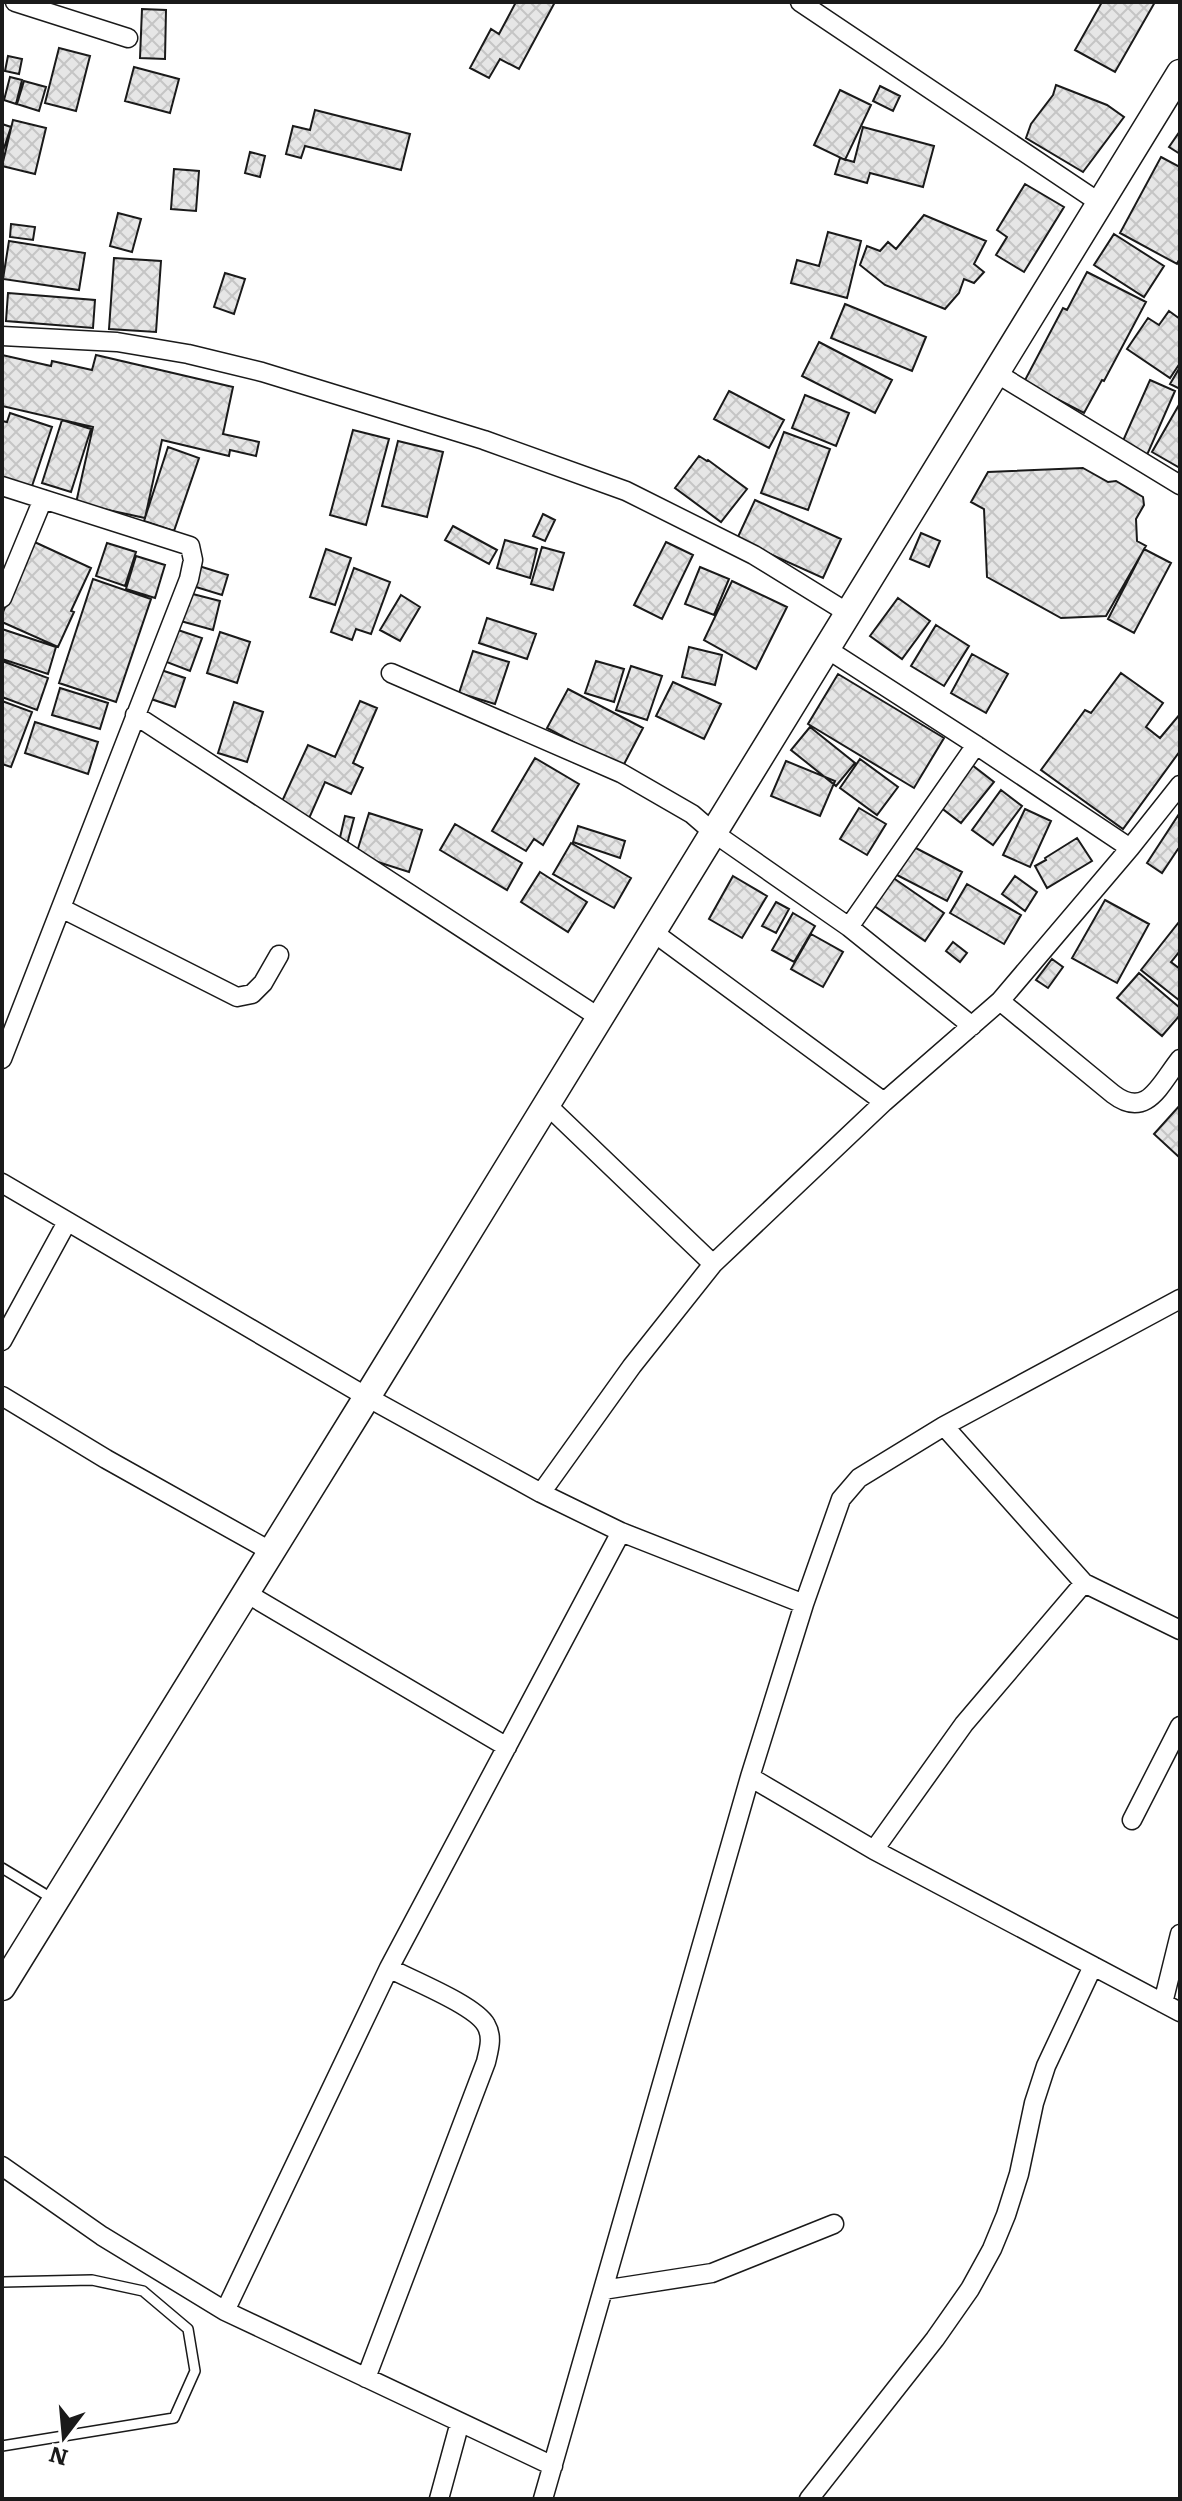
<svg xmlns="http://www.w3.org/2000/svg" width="1182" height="2501" viewBox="0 0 1182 2501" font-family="Literata,serif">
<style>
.building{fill:url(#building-cross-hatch);stroke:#1a1a1a;stroke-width:2}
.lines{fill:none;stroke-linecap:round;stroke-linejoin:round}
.lane-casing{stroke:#1a1a1a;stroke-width:12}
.street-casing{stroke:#1a1a1a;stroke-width:21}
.secondary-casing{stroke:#1a1a1a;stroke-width:29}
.lane{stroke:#fff;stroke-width:9}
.street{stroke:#fff;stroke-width:18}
.secondary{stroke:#fff;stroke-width:26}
</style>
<defs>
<pattern id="building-cross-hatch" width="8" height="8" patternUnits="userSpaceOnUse" patternTransform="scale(2)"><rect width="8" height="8" fill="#e6e6e6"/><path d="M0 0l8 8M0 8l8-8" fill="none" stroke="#c5c5c5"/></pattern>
</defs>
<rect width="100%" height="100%" fill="#fff"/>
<path class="building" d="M516,2H555L519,69L500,59L489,78L470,68L491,29L499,34Z
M1102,2H1155L1115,72L1075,50Z
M142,9L166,10L165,59L140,58Z
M59,48L90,56L76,111L45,103Z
M8,56L22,59L19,74L5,71Z
M134,67L179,79L170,113L125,101Z
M10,77L22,80L16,104L4,100Z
M24,81L46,87L39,111L17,104Z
M1056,85L1107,105L1124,117L1083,172L1026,138L1031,124L1053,95Z
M880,86L900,96L893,111L873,101Z
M840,90L871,105L845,160L814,145Z
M315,110L410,134L401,170L305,146L301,158L286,154L293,126L310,130Z
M13,120L46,128L35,174L2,166Z
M2,124L11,127L2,154Z
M863,127L934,146L923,187L870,173L867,183L835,174L840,158L854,162Z
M1180,131V154L1169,147Z
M250,152L265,156L260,177L245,173Z
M1161,157L1180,167V258L1177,264L1120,233Z
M174,169L199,171L196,211L171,209Z
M1025,184L1064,207L1024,272L996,255L1007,237L997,230Z
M118,213L141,219L132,252L110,246Z
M924,215L986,241L974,264L984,272L974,283L964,279L959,293L945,309L885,285L860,265L867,246L880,251L888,242L896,249Z
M11,224L35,227L33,240L10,237Z
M828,232L861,241L847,298L791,283L797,260L819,266Z
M1114,234L1164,266L1144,297L1094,265Z
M9,241L85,253L79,290L3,279Z
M114,258L161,261L156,332L109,329Z
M1087,272L1146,302L1104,381L1102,380L1084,413L1024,382L1063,308L1067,310Z
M225,273L245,279L234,314L214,307Z
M8,293L95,300L93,328L6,321Z
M845,304L926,337L912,371L831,338Z
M1169,311L1180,319V363L1170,378L1127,349L1148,318L1159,325Z
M819,342L892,380L875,413L802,376Z
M2,355L51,366L52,361L92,370L96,355L233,387L223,434L259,442L256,456L230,450L229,456L162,440L145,518L76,503L93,427L2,406Z
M1180,367V389L1170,384Z
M1150,380L1175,391L1147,455L1122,443Z
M729,391L784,420L769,448L714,419Z
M805,395L849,413L836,446L792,428Z
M1180,403V468L1152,452Z
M10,413L52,427L31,489L2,479V421L7,422Z
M62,420L91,429L71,492L42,483Z
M353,430L389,439L366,525L330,515Z
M784,432L830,449L808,510L761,493Z
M398,441L443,452L427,517L382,506Z
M168,447L199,458L174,531L144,521Z
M699,456L707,461L708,460L747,489L721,522L675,488Z
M1083,468L1108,482L1116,481L1143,497L1144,505L1136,519L1137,541L1146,546L1106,616L1061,618L987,577L984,509L971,502L988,472Z
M755,500L841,539L823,578L737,539Z
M543,514L555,520L545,541L533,536Z
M453,526L497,550L489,564L445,540Z
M921,533L940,541L929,567L910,559Z
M28,539L91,568L71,611L74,612L58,647L2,622V614L17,581Z
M505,540L537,549L530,578L497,568Z
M666,542L693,555L662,619L634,605Z
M107,543L136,552L125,586L96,576Z
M542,547L564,553L553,590L531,584Z
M326,549L351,558L335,605L310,597Z
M1144,549L1171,563L1134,633L1108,619Z
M136,556L165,565L155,598L126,589Z
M189,563L228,575L222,595L183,583Z
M700,567L729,579L714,615L685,604Z
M354,568L390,582L371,634L356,629L352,640L331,632Z
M93,579L151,599L116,702L59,683Z
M732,581L787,607L756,669L704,640Z
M185,592L220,601L213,630L177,620Z
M401,595L420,607L400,641L380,630Z
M898,598L930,621L902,659L870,636Z
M487,618L536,634L527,659L479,643Z
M936,625L969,646L944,686L911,666Z
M2,629L56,647L48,674L2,659Z
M175,629L202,638L190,671L164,661Z
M220,632L250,642L237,683L207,673Z
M689,647L722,655L715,685L682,677Z
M473,651L509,662L495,704L459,693Z
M972,654L1008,674L986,713L951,693Z
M2,661L48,678L37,710L2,697Z
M596,661L624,669L614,702L585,693Z
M631,666L662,676L647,720L616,710Z
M161,670L185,678L175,707L151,699Z
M1121,673L1163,703L1146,727L1160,738L1180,714V751L1123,829L1041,770L1085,710L1091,713Z
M838,674L944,738L914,788L808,724Z
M673,682L721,704L704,739L656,716Z
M60,688L108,703L100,729L52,715Z
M568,689L643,728L622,768L547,728Z
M2,701L32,712L11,767L2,764Z
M360,701L377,708L353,763L363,768L351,794L325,782L307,823L278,810L308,745L335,757Z
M234,702L263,712L247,762L218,753Z
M35,722L98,742L88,774L25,753Z
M810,727L855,763L836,786L791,750Z
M535,758L579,784L543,845L534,839L526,851L492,831Z
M963,758L994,782L961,823L931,800Z
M860,759L898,787L877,815L840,788Z
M786,761L835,781L820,816L771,796Z
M1001,790L1022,806L993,845L972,830Z
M859,808L886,824L867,855L840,839Z
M1025,809L1051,821L1030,867L1003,855Z
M369,813L422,830L409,872L356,855Z
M1179,814L1180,850L1178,849L1162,873L1147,863Z
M345,816L354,818L346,848L338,846Z
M455,824L522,863L507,890L440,850Z
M578,826L625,841L620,858L573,842Z
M1077,838L1092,861L1047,888L1035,866L1046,860L1045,858Z
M571,843L631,878L614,908L553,874Z
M910,845L962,872L947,901L895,874Z
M540,872L587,902L568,932L521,902Z
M889,875L944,913L925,941L870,903Z
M733,876L767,896L742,938L709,919Z
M1015,876L1037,892L1025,911L1002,894Z
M967,884L1021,915L1004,944L950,913Z
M1105,900L1149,924L1117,983L1072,958Z
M776,902L789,909L776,933L762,926Z
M793,913L815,926L794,962L772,950Z
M1179,922L1180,951L1171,962L1180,969V1001L1141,970Z
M811,934L843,952L823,987L791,969Z
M953,942L967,953L960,962L946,951Z
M1052,959L1063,967L1048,988L1036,980Z
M1139,973L1180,1008V1015L1162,1036L1117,998Z
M1180,1105V1158L1154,1134Z"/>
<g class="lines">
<g class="lane-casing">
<path id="lane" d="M2,1868L53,1899
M2,2282L92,2280L143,2291L188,2329L195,2371L174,2418L2,2446"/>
</g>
<g class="street-casing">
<path id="street" d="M15,2L128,38
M800,2L1100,203
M2,336L117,342L188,354L262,372L484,440L626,491L754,555L848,613
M996,373L1180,485
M2,486L190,546L193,560L189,579L2,1059
M2,598L43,499
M827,649L976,745L1130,848
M391,673L621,773L692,814L714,833L849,927L972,1026
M135,715L600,1018
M61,908L237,997L252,994L263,983L279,955
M849,927L976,745
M653,932L884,1102
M1000,1001L1113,1094C1147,1120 1160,1084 1180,1059
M547,1105L713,1264
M2,1183L367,1397L541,1493L621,1532L804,1604
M2,1341L67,1222
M2,1396L106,1459L272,1552
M944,1426L1084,1583L1180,1630
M541,1493L632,1366L713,1264L884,1102L1000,1001L1130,848L1180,785
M246,1593L507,1747
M750,1777L874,1850L1180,2012
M1132,1820L1180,1726
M874,1850L964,1724L1084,1583
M1163,2003L1180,1934
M2,2166L102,2236L225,2311L553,2466
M603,2290L712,2273L834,2224
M225,2311L389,1968L621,1532
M366,2378L486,2062C489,2049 493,2037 486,2025C475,2005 411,1980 389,1968
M439,2499L460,2422
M543,2499L750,1777L804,1604L841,1499L859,1478L944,1426L1180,1299
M809,2499L935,2339L970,2289L992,2249L1006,2215L1019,2174L1034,2103L1046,2066L1093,1966"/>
</g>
<g class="secondary-casing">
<path id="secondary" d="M2,1987L367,1397L1180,73"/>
</g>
<use href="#lane" class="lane"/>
<use href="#street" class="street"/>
<use href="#secondary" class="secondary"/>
</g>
<rect width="1182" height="2501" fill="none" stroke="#1a1a1a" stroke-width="8"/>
<g transform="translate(64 2437) rotate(196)" stroke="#ffffff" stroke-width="6" paint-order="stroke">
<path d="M0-6L14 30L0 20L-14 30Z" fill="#1a1a1a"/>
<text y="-12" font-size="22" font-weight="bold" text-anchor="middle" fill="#1a1a1a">N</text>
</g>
</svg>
